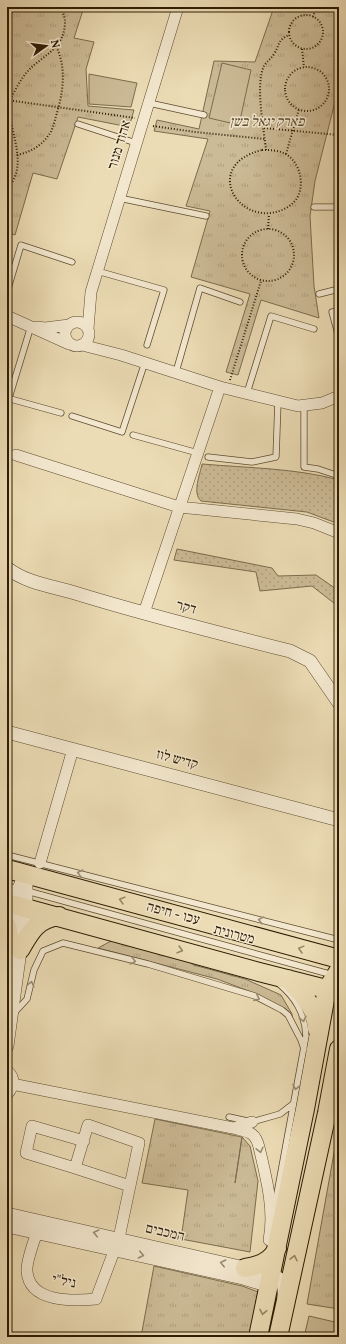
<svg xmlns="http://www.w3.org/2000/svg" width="346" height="1344" viewBox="0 0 346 1344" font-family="Vollkorn,'Frank Ruhl Libre',serif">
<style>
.grass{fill:url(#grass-dots);stroke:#7c6c4d}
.park{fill:url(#park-tufts);stroke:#7c6c4d}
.garden{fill:#ccbb97;stroke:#7c6c4d}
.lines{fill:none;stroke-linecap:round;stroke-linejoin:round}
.service-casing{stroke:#5d4c30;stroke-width:7}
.minor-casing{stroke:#5d4c30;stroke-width:12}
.tertiary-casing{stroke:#5d4c30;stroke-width:14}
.trunk-casing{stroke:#2d1c03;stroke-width:20}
.path{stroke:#2d1c03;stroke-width:2;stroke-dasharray:1 2;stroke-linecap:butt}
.service{stroke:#f3e8cf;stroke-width:5.5}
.minor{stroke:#f3e8cf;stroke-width:11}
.tertiary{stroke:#f3e8cf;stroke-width:13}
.trunk{stroke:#ecdcb5;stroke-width:18}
.oneway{stroke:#9a8c73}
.oneway2{stroke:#968665}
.labels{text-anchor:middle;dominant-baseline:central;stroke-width:3;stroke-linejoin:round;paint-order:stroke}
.park-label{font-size:14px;font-style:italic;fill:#5d4c2f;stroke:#f3e8cf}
.street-label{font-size:14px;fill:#2d1c03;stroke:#f3e8cf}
</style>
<defs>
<pattern id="grass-dots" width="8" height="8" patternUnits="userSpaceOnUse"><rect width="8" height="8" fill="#ccbb97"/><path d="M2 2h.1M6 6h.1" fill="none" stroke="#b0a080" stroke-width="1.8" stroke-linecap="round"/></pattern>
<pattern id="park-tufts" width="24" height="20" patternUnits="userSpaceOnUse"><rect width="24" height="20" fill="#ccbb97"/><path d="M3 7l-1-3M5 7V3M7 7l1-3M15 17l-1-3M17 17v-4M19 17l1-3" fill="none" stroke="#b0a080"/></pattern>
</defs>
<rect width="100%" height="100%" fill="#ecdcb5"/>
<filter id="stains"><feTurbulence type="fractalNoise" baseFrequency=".005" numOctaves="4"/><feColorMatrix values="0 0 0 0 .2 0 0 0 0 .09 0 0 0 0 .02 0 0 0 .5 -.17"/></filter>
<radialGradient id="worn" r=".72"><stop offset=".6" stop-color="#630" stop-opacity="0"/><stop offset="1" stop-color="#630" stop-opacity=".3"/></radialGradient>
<path class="grass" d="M202,464C248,468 295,468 339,480V524L307,512L201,501C192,493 200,475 202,464Z
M177,549L272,568L278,576L316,575L339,591V607L312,586L260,591L256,572L174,560Z"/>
<path class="park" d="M7,7H84L74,38L94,42L86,69L88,106L134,110L129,127L78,117L57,179L33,173L15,235L7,232Z
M274,7H339V86L315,181L310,216L314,286L319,318L261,300L238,375L226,372L250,294L191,277L210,211L186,206L208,139L154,131L157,120L199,129L214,61L255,62Z
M113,940L176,955L194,965L245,979L281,995L292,1014L293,1021L254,993L217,979L98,948Z
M155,1119L242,1137L235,1183L242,1137L250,1146L258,1181L250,1252L181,1239L188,1190L142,1183Z
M339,1125V1309L307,1304Z
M154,1266L242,1286L261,1293L253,1337H141Z"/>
<path class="garden" d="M222,63L251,70L239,125L209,118Z
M89,74L137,83L131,107L89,104Z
M309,1316L339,1323V1337H304Z"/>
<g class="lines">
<g class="service-casing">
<path id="service" d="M261,7H269
M149,103L204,115
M78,124L136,143
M119,198L206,216
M314,207H339
M97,271L164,290L147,345
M7,292L21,245L72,262
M319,294L339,289
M339,311L332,312L339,338
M176,372L200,288L240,302
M247,393L271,316L314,329
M7,398L61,413
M9,398L31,326
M304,405V467L318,469L339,476
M72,416L122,432L145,362
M133,435L198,453
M208,457L252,462L276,457L278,401
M7,855L339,940
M7,886L18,889
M27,891L333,975
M15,1012L27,999L34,970L43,951L63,943L148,964L255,996L282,1010L288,1015L301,1040L304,1049
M229,1117L252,1122L280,1114L293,1104
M274,1210L306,1036C305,1013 295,997 278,983"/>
</g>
<g class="minor-casing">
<path id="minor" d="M7,316L69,344
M65 334a12 12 0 1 1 24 0a12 12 0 1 1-24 0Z
M37,327L45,328L69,325
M88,329L91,292L178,7
M82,345L121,355L220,387L298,406L322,403L339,396
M16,455L179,507L297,519L314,523L339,533
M144,613L220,387
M40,863L73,749
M12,1084L233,1128C248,1132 255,1131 259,1147C266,1177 275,1210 269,1240
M234,1128L252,1122
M75,1168L26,1153L32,1126L84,1141
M37,1232C34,1241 26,1262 27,1271C29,1303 73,1301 96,1299L119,1238L139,1143L88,1125L75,1168L130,1186"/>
</g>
<g class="tertiary-casing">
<path id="tertiary" d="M7,568C26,583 52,586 75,593C146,615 218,633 290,651L310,661L339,703
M7,732L339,820
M7,965C10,936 11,905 23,879
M7,1046L26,907V874
M7,1072C14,1078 13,1086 7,1093
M7,1214L266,1273C281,1278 285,1280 284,1297
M7,1226L243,1278L263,1284L268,1289"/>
</g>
<g class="trunk-casing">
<path id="trunk" d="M7,869L339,959
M7,903L259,972L338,992
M7,926L10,940
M20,950C31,931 36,920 59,916
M288,979C304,996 315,1005 317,1029
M245,1268C259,1266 272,1261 277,1248
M258,1337L305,1109L327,989L339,970
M278,1337L327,1113L339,1049"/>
</g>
<path class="path" d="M289 32a17 17 0 1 1 34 0a17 17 0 1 1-34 0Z
M7,16L19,7
M313,17L316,7
M302,49L304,67
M285 89a22 22 0 1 1 44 0a22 22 0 1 1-44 0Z
M7,100L135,118
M153,126L195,132L265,139
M264,128L339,135
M262,150C267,150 272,150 277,151C296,154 305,177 299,194C296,202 289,207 282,210C238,228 201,165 262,150Z
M266,150C264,130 255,84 264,66C267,61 271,59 274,54C280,45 277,40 289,35
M286,154L299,109
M17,155C30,152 40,147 48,136C53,130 54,123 56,116C63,94 67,68 56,46
M7,189C25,170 16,146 11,122C10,115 8,106 11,98C15,90 21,79 27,72C42,55 64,50 65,23C65,17 63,11 58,7
M268,229L269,214
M242 255a26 26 0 1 1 52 0a26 26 0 1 1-52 0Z
M230,380L261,281"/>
<use href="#service" class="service"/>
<use href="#minor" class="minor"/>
<use href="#tertiary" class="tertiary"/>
<use href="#trunk" class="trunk"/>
</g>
<defs><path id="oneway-chevron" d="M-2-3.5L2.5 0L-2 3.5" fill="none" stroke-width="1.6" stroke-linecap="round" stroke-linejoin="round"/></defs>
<g class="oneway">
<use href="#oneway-chevron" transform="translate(80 873) rotate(-166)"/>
<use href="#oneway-chevron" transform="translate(261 920) rotate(-166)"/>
<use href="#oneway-chevron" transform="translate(133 961) rotate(14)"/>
<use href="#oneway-chevron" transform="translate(31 984) rotate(-76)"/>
<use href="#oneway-chevron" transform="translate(257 998) rotate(24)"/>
<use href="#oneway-chevron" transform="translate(303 1019) rotate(75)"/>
<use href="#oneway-chevron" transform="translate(296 1087) rotate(102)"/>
<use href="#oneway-chevron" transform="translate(260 1150) rotate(77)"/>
<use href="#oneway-chevron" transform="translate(96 1233) rotate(-168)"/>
<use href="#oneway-chevron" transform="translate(141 1255) rotate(13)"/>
<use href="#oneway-chevron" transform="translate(223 1263) rotate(-167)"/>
</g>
<g class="oneway2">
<use href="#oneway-chevron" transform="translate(122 900) rotate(-165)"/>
<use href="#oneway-chevron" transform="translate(301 949) rotate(-165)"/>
<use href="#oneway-chevron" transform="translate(180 950) rotate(16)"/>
<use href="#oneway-chevron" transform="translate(294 1258) rotate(-77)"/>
<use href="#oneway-chevron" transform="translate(263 1312) rotate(101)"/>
</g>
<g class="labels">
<g class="park-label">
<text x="267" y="122">פארק יגאל בשן</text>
</g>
<g class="street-label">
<text transform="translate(120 145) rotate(-73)">אהוד מנור</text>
<text transform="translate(186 608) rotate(15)">דקר</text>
<text transform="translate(177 760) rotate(15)">קדיש לוז</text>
<text transform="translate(173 914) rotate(15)">עכו - חיפה</text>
<text transform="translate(234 935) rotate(15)">מטרונית</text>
<text transform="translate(165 1233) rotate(13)">המכבים</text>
<text transform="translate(64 1282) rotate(10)">ניל"י</text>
</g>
</g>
<rect width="346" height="1344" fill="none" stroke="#ecdcb5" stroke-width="24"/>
<rect x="8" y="8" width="330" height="1328" fill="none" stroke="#2d1c03" stroke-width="2"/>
<rect x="12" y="12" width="322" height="1320" fill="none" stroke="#2d1c03"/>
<g transform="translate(46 46) rotate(76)" stroke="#f3e8cf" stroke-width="3" paint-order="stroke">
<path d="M0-3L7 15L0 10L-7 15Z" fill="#2d1c03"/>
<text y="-6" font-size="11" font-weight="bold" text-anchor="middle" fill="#2d1c03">N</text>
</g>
<rect width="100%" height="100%" filter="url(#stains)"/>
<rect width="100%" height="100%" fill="url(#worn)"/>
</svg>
